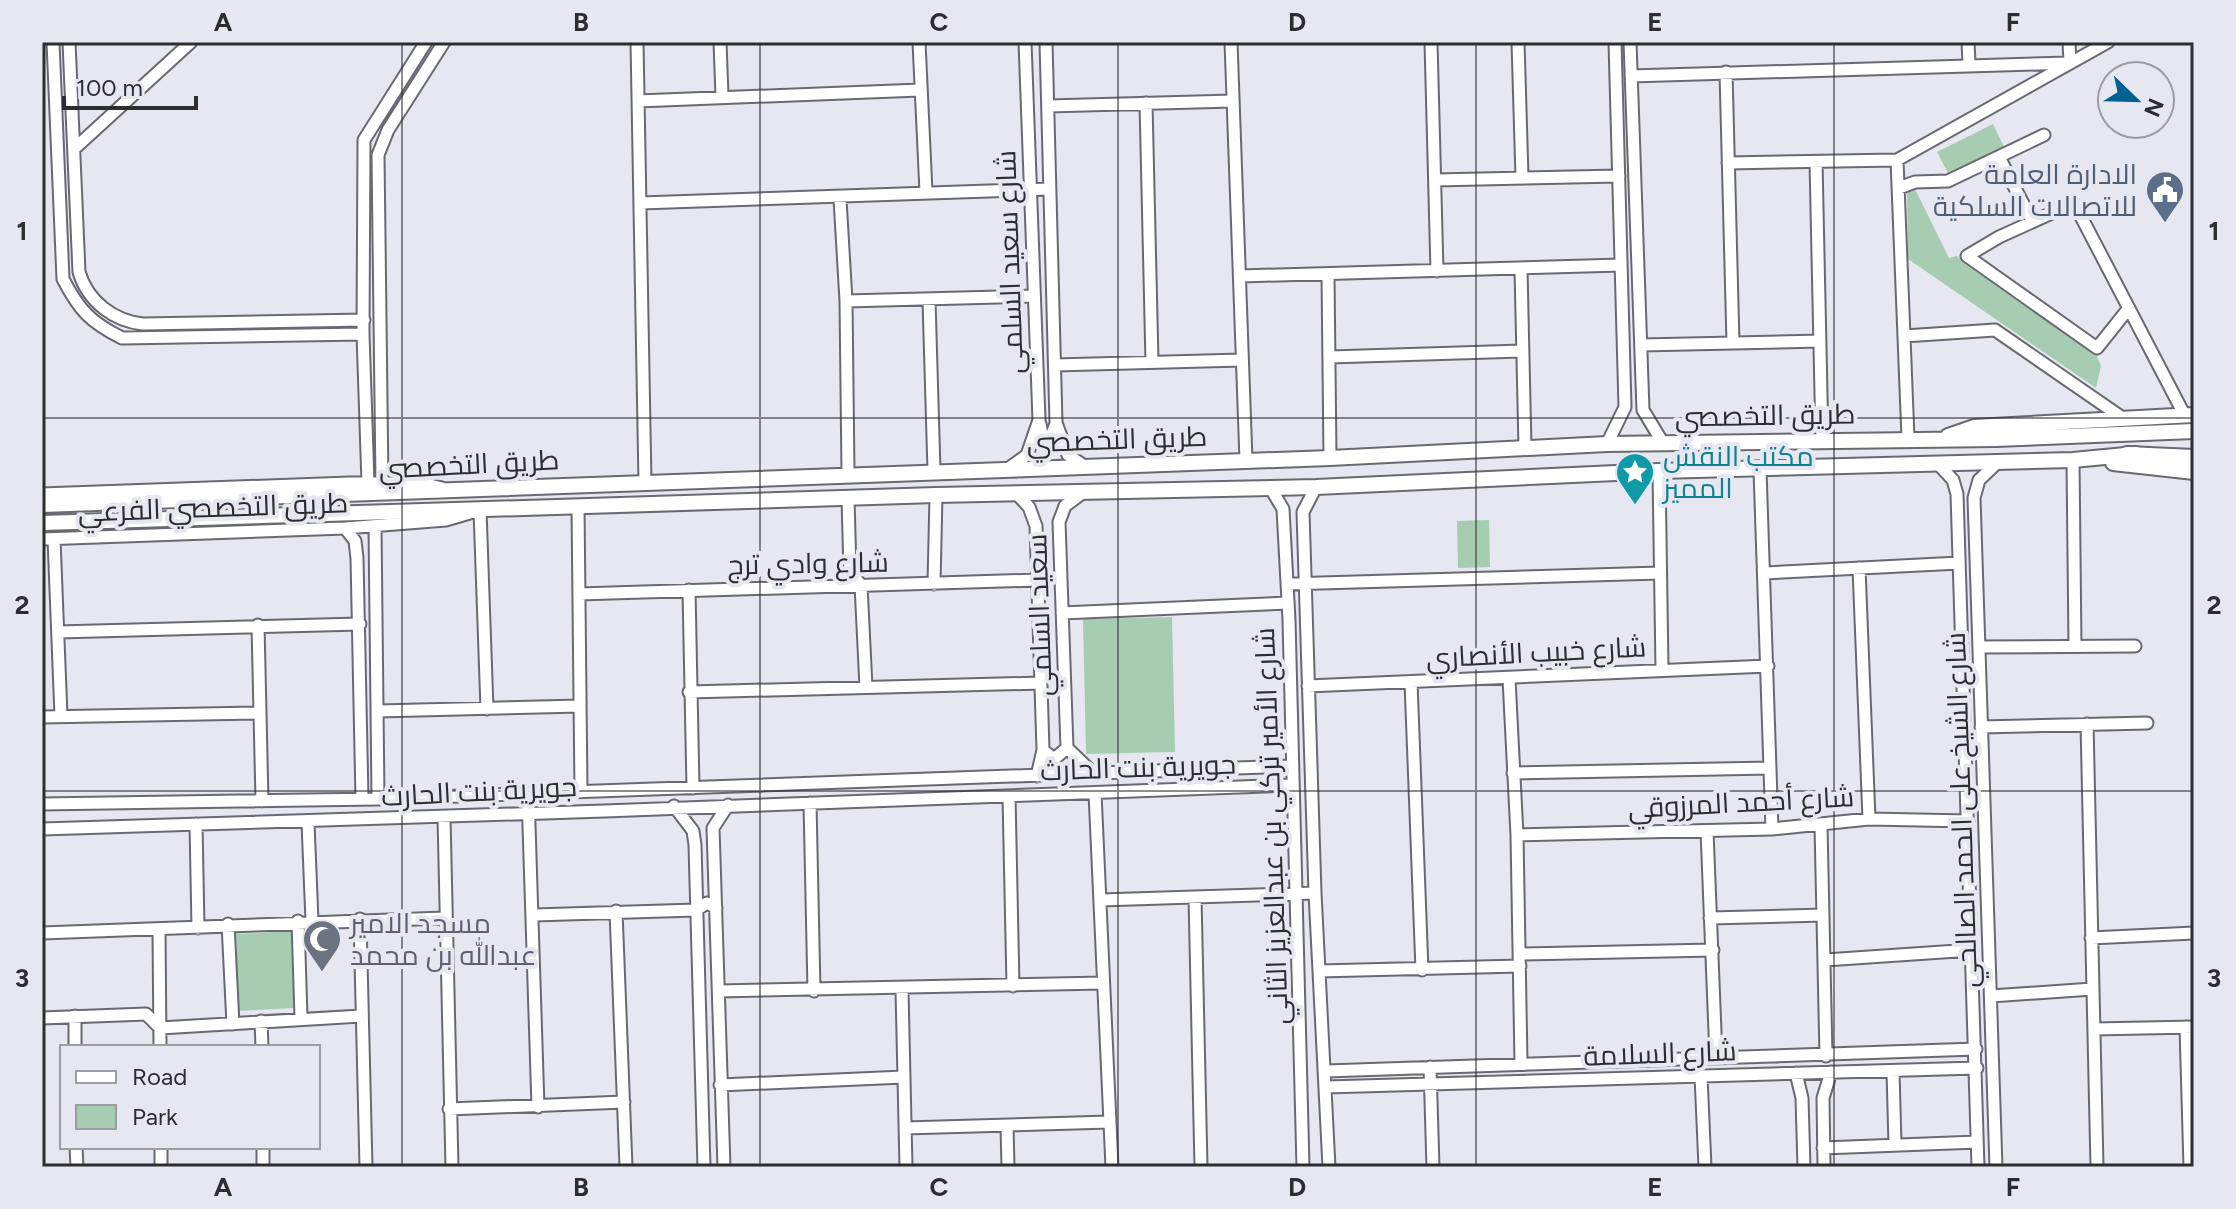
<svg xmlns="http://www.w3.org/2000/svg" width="2236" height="1209" viewBox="0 0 2236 1209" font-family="Figtree,Cairo,sans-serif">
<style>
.green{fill:#a6cdb1}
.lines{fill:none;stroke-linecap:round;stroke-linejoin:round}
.minor-casing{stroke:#686971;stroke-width:15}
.major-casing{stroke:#686971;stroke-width:18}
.highway-casing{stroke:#686971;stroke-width:20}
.minor{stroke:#fff;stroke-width:11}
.major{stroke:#fff;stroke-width:14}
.highway{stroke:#fff;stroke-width:16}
.grid{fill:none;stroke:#2d2d31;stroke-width:2;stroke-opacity:0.55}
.labels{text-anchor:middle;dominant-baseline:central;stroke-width:8;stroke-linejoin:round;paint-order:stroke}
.service-label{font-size:28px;fill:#4e5e75;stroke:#e6e7f0;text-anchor:end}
.street-label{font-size:28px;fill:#2d2d31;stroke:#e6e7f0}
.culture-label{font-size:28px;fill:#0d838f;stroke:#e6e7f0;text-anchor:start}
.worship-label{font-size:28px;fill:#5b616d;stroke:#e6e7f0;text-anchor:start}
.neatline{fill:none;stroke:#2d2d31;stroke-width:3}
.grid-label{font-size:26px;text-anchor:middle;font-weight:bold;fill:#2d2d31}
</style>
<rect width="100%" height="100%" fill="#e6e7f0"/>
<path class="green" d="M1993,124L2004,147L1949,175L1937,152Z
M1915,189L1949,258L1957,256L2096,354L2101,366L2096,388L1908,259L1907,192Z
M1489,520L1490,567L1458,568L1457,521Z
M1172,617L1175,752L1086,754L1083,619Z
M291,931L294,1008L239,1011L236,934Z"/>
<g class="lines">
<g class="minor-casing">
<path id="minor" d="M53,42L63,279C79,310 90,322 122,338L363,334
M69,42L79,272C88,302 114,321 143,324L364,320
M637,42L645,483
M720,42L722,96
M919,42L926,192
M1046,42L1056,423L1068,455L1086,467
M1231,42L1246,460
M1431,42L1437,271
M1518,42L1522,177
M1630,42L1643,410L1663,443
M1968,42L1969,63
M1726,72L1733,343
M1631,76L2070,63L2069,42
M638,101L920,90
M1146,103L1152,362
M1048,106L1233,101
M74,149L191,42
M1999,157L2032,221
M1897,160L1908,438
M1816,162L1822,440
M1728,163L1897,160L2108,42
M1435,180L1619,176
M1899,188L1915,182L1948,181L2044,135
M840,199L846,301L848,473
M641,203L1049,189
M1521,269L1525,448
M1328,275L1330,458
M1241,276L1621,265
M929,300L934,471
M846,301L1034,296
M2129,308L2097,348L1967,256L1999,237L2074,203L2185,416
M1904,336L1995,330L2124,419
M1641,345L1820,341
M1330,357L1522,351
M1055,365L1242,360
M1040,424L1043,440L1049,441L1055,426
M1607,444L1625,407L1615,42
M2073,460L2075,646
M1939,465L1953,480L1957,494L1978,1167
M1009,468L1027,455L1039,420L1025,42
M1760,470L1772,829
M1659,471L1662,669
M368,483L363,334L364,140L426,42
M382,483L378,155L388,130L444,42
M1270,487L1283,509L1289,620L1303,1167
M1316,487L1303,512L1315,893L1329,1167
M1085,491L1065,506L1059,522L1067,748L1092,772
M42,494L349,483H422L442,488
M1017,494L1029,507L1036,526L1043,750L1037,776
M848,498L850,572L861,585L866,687
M578,506L581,792
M375,526L378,799
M345,528L355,541L357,558L362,799
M42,539L345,528L446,520L480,510L487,709
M54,539L61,716
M1859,568L1869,819
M1765,573L1959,563
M934,584L936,495
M1287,584L1660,573
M689,590L693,788
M579,594L1038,580
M1062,613L1288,603
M258,625L262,801
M58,632L360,624
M1979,647L2135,646
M1509,679L1517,835L1521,1063
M1411,682L1422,970
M1308,686L1768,666
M689,692L1041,683
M378,711L580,706
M42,717L259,713
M2087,724L2097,1167
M1981,727L2147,723
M1043,750L1054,759L1067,748
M1513,773L1770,768
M1095,793L1112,1167
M528,794L538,1107
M1009,796L1013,986
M810,803L814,991
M42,804L378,799L1291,766
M674,806L693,831L695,845L704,1167
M444,817L452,1167
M308,823L312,921
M196,824L198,928
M1821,826L1826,1056
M42,829C459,817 875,802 1292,785
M1707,831L1716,1057
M1517,835L1772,829L1869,819L1968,821
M1195,897L1201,1167
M1101,900L1315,893
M616,911L626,1167
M534,915L696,910L707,903L716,908
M1710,918L1823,915
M360,919L366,1167
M298,921L301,1018
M228,924L233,1024
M159,930L160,1047
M42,933L444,918
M2091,938L2194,933
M1520,954L1713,950
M1825,960L1972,950
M1319,971L1520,966
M902,990L906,1167
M719,991L1103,983
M1991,996L2092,989
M75,1016V1047
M42,1018L146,1014L160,1028L361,1016
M261,1021L262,1047
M2186,1027L2190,1167
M2094,1029L2194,1027
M1430,1067L1433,1167
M1326,1071L1976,1049
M1893,1071L1895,1145
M1796,1073L1802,1098L1804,1167
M1701,1076L1705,1167
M720,1085L904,1077
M1326,1087L1977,1068
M449,1109L624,1102
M1007,1127L1008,1167
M905,1128L1109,1122
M76,1147L77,1167
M161,1147V1167
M263,1147V1167
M1823,1148L1977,1142
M724,1167L713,828L728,805
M1824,1167L1823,1098L1831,1072
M1996,1167L1974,498L1979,480L1999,461"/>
</g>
<g class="major-casing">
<path id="major" d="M1948,436L1974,427L2194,415
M2113,463L2194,472
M42,505L1330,458L1607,444L1996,439L2194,431
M42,523L936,495L1316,487L1659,471L2073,460L2136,454"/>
</g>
<g class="highway-casing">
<path id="highway" d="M2127,455L2194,458"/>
</g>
<use href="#minor" class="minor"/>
<use href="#major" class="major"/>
<use href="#highway" class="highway"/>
</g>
<path class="grid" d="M402,42V1167M760,42V1167M1118,42V1167M1476,42V1167M1834,42V1167M42,418H2194M42,791H2194"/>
<defs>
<g id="civic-pin" transform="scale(2)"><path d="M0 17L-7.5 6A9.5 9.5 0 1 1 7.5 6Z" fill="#5c6f8a" stroke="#e6e7f0"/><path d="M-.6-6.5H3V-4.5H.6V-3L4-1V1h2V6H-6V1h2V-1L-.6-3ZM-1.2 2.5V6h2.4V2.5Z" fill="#fff"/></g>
<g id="sight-pin" transform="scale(2)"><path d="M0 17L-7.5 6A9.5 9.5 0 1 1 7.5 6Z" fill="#0f9aa8" stroke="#e6e7f0"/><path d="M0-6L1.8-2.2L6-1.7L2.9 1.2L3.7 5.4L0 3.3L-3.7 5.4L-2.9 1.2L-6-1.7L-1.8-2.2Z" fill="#fff"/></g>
<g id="mosque-pin" transform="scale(2)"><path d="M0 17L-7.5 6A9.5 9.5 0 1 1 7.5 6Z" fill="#6b7280" stroke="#e6e7f0"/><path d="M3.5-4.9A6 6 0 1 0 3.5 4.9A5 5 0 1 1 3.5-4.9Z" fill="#fff"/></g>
</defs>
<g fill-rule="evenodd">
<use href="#civic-pin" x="2165" y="190"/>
<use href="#sight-pin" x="1635" y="472"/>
<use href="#mosque-pin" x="322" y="939"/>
</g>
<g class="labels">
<g class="service-label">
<text x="2137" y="174">الادارة العامة<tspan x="2137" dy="32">للاتصالات السلكية</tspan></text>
</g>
<g class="street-label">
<text transform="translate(1009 262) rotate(-92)">شارع سعيد السلمي</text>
<text transform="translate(1765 415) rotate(-1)">طريق التخصصي</text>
<text transform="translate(1117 439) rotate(-2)">طريق التخصصي</text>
<text transform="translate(469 464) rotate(-3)">طريق التخصصي</text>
<text transform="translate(213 507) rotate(-2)">طريق التخصصي الفرعي</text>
<text transform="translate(808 563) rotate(-1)">شارع وادي ترج</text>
<text transform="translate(1039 615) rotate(-92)">سعيد السلمي</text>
<text transform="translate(1536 652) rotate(-3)">شارع خبيب الأنصاري</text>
<text transform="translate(1138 767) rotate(-2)">جويرية بنت الحارث</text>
<text transform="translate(479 791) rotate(-3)">جويرية بنت الحارث</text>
<text transform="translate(1741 802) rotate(-3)">شارع أحمد المرزوقي</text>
<text transform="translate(1961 810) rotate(-92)">شارع الشيخ على الحمد الصالحي</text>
<text transform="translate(1271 826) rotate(-92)">شارع الأمير تركي بن عبدالعزيز الثاني</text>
<text transform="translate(1660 1053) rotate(-2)">شارع السلامة</text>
</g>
<g class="culture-label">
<text x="1663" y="456">مكتب النقش<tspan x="1663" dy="32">المميز</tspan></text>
</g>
<g class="worship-label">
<text x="350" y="923">مسجد الامير<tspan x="350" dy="32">عبدالله بن محمد</tspan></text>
</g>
</g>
<rect width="2236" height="1209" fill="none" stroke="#e6e7f0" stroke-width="88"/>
<rect x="60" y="1045" width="260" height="104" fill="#e6e7f0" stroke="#9c9da4" stroke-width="2"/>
<rect x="76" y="1071" width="40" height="12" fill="#ffffff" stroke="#9c9da4" stroke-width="2"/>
<text x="132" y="1085" font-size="24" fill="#2d2d31">Road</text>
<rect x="76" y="1105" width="40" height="24" fill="#a6cdb1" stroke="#9c9da4" stroke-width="2"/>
<text x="132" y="1125" font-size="24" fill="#2d2d31">Park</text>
<g transform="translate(2136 100) rotate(113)"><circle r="38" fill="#e6e7f0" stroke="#9c9da4" stroke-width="2"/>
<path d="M0-6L14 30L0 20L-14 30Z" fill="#006291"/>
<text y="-12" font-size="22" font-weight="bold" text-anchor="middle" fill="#2d2d31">N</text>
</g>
<path d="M64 96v12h132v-12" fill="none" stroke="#2d2d31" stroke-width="4"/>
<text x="76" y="96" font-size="24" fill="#2d2d31" stroke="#e6e7f0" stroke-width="6" paint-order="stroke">100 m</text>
<rect x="44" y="44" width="2148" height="1121" class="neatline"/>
<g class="grid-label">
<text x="223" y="31">A</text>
<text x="581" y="31">B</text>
<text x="939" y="31">C</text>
<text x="1297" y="31">D</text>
<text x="1655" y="31">E</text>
<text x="2013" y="31">F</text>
<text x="22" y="240">1</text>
<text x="2214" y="240">1</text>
<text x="22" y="614">2</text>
<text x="2214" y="614">2</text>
<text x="22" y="987">3</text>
<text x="2214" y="987">3</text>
<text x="223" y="1196">A</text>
<text x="581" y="1196">B</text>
<text x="939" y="1196">C</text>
<text x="1297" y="1196">D</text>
<text x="1655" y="1196">E</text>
<text x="2013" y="1196">F</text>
</g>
</svg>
